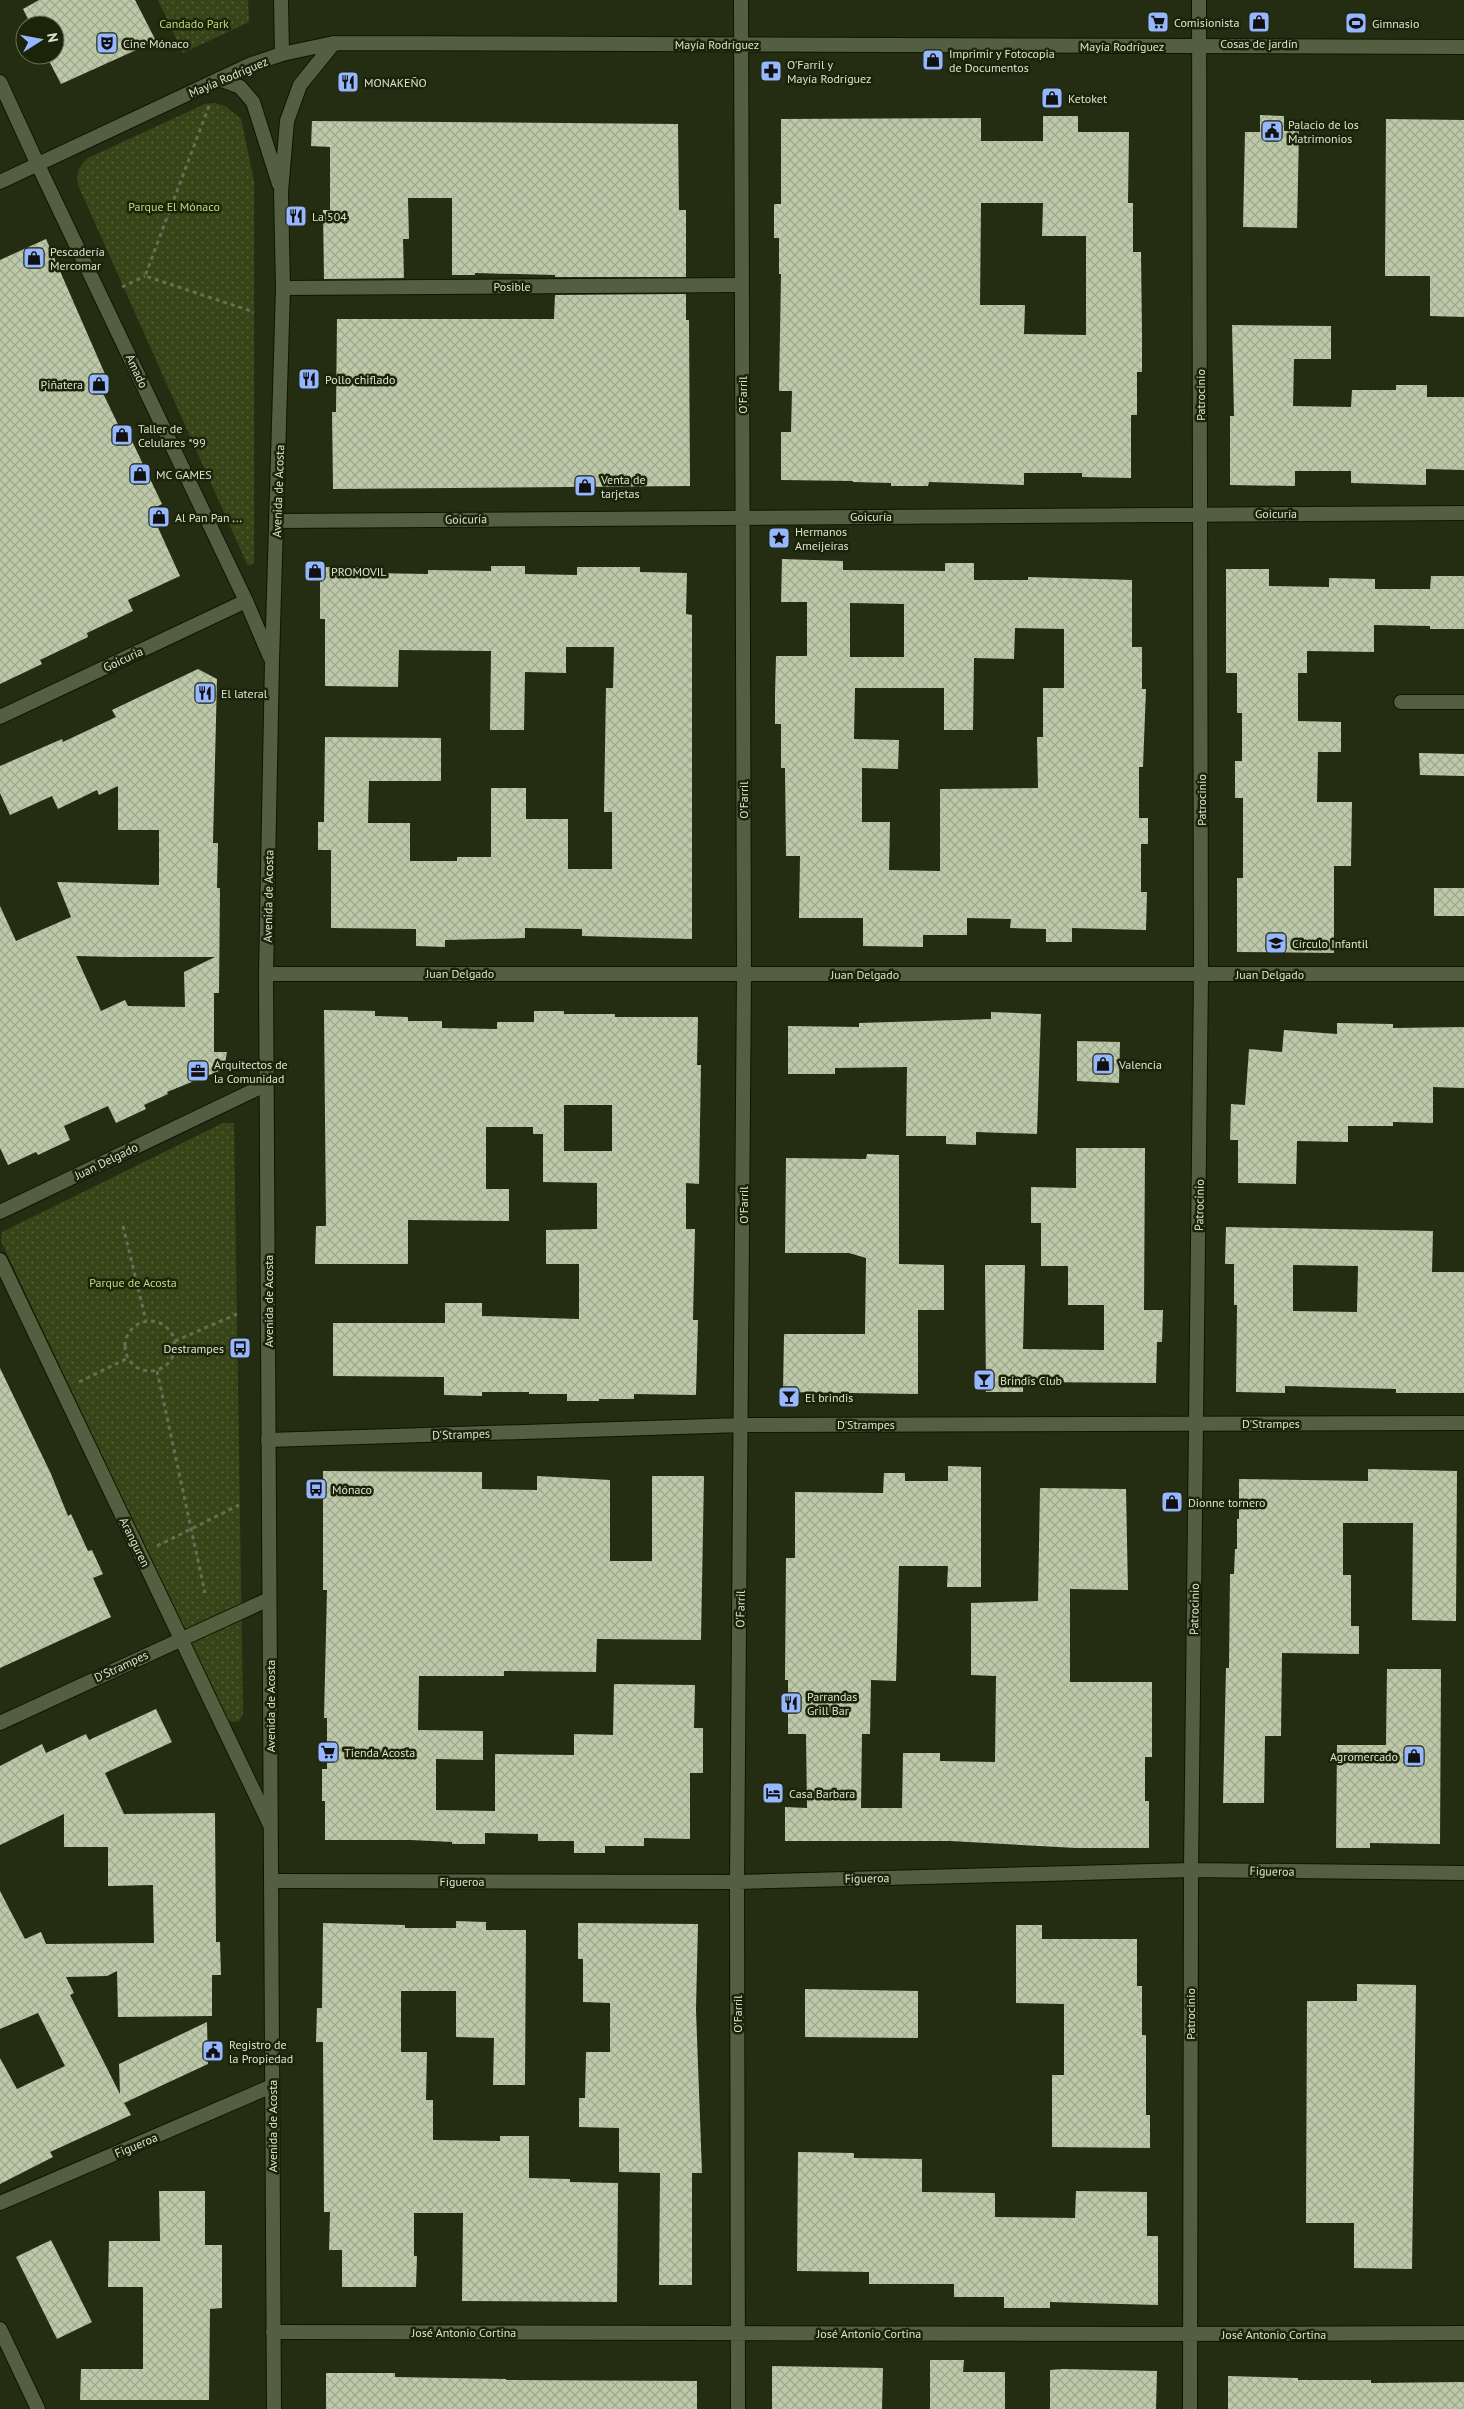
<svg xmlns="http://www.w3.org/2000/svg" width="1464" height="2409" viewBox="0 0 1464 2409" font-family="'PT Sans',sans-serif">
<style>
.grass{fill:url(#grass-dots)}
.building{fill:url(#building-cross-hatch);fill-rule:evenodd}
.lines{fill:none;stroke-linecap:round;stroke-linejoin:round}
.service-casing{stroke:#0e1500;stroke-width:16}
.minor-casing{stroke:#0e1500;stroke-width:16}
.tertiary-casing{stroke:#0e1500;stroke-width:16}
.secondary-casing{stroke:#0e1500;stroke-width:16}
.path{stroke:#656d56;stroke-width:3;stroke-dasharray:4 4;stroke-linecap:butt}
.service{stroke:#545f41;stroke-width:14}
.minor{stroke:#545f41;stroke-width:14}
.tertiary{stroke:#545f41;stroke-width:14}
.secondary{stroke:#545f41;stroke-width:14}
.labels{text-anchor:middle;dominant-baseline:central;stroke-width:5;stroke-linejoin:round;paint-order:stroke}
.poi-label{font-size:12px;fill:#dce2d1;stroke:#1b2308;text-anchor:start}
.park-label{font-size:12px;fill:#bdda82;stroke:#1b2308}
.street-label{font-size:12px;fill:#dce2d1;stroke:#1b2308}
</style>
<defs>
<pattern id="grass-dots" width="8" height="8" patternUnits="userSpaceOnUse" patternTransform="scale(1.25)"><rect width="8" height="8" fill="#374417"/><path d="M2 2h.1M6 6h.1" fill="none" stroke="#535f38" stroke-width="1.8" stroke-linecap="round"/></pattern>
<pattern id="building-cross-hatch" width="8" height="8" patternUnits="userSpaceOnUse" patternTransform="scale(1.25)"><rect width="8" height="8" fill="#bdc9a8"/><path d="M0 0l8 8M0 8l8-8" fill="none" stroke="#9ea88e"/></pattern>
</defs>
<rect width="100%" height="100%" fill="#242d12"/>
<path class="grass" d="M158,0H248L249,22L183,53Z
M215,103L225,106L241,119L254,181V562L250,566L247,564L78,185C76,173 79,166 88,158L205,104Z
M223,1123H234L243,1714L239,1721L234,1722L226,1720L1,1241L2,1232Z"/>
<path class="building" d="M39,0H135L156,41L61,84L46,55H55V25H31L23,9Z
M1260,115L1284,116V131H1299L1297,228L1243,227L1245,132H1260Z
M1043,116H1078V132H1129L1128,203H1133V252H1141L1142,335V372H1137V415H1131V478L1082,477V473H1024V485L929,482L928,486H891V483L853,482V481L781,480V432H791L792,391H779L781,274H779V238H774V204H781V119L981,118V141H1043ZM981,203H1043L1042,236H1086V335L1024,334L1025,305H980Z
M1386,119L1464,120V317L1430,316V276H1385Z
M312,121L678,124L679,210H686V277H555V275L475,273V275H452V198H408L409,239H403L404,278L324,279L323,210H330V147L311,146Z
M46,239L108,381L99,385L126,441L131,439L162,504L150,510L180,576L128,600L133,611L87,633L88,637L40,660L42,664L0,684V260Z
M686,294V320H689L690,486L333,489L332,412H336L337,319H554L555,295Z
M1232,325L1331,326V359H1294L1293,406L1351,407L1352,390H1396V385H1427V397H1464V470L1426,469V485L1351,483V471H1295V486L1230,485V416H1234Z
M782,559L843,561V570L945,571V563H974V580H1028V577L1132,580V647H1142V689H1146L1143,767H1139V818H1148V844H1141V892H1147L1146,930L1072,928V942H1046V929L1010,928L1011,919L967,918V935H923V947L863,946V918H799L800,856H786L785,768H781V724H775V695L776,656H807V602H781ZM850,603L904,604V657H850ZM1015,628L1064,629V688H1043V737H1037L1038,788L940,789V871L889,870L890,822H862V768L898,769L899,740L854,739L855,688H944V730H973L974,658L1014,659Z
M491,566H525V574L577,575V567H640V572L687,573L686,614L692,615V939L582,936V929L525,928V938L445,940V947L416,946V929L331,928V850H318V822H324L325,737L441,738V781H369L368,823H410V861H457V857H491V788H526V819H568V869H612V812H604L606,688H613L614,647H566V673L525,672L524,730H490L491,651L399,650L398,687L325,686V619H320V567H368V573L428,574V570L491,571Z
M1226,569H1269V586L1329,587V578L1375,579V589H1430L1431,576H1464V629H1430V626L1374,625V652L1307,651V673H1298V721L1341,722V752H1318L1317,802H1352L1351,866H1334V953L1237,952V878H1243V798H1235V761H1242V713H1237V673H1226Z
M198,669L217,679L213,843H218L217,888H220L219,993H214V1052H227L224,1069L167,1092L168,1094L144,1105L146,1109L116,1123L108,1106L64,1126L70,1140L38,1155L36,1152L8,1165L0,1148V906L16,941L71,917L57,882L159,885V830H118V786L99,795L97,790L58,809L52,796L10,815L0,793V766L62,739L63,742L116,717L112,710ZM76,956L119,957H215L184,972L185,1007L128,1006L125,1000L101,1011Z
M1419,753L1464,754V776L1420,775Z
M1434,888H1464V916H1434Z
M324,1010L375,1011V1016L408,1017V1021H442V1028L497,1029V1022H534V1011H564V1014H615V1017H698L697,1065H701L699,1184L686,1183V1229H695L693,1320H698L696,1395L634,1394V1399H599V1401H567V1394H529V1392H482V1396L444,1395V1377L333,1376V1323H445V1303H482V1316L579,1319V1264H546V1230L597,1229V1183L543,1182V1134H533V1127H486V1189H509V1221L408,1220V1264H315L316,1226H326ZM564,1105H612V1151H564Z
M991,1012L1041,1014L1037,1134L976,1132V1145L946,1144V1136H906L907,1067L835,1068V1074H788V1026L859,1027V1023L991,1019Z
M1337,1023L1393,1024V1028L1464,1027V1088L1433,1087V1123L1393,1122V1126H1348V1142L1297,1141L1296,1184L1238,1183V1140H1230L1231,1104L1245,1105L1249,1049L1282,1052L1284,1030L1337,1034Z
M1077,1041L1120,1042L1119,1083L1077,1081Z
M1076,1148H1145L1144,1310H1163L1162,1342H1157L1156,1383L1023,1382V1392H986L985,1265H1025L1023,1349L1104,1350V1305H1068V1266H1041V1223H1031V1187L1076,1188Z
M867,1154L899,1155V1264L944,1265V1310H918V1394L783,1392L784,1334H865L866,1258L849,1253H785L786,1158L866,1159Z
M1226,1227L1433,1231L1432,1272H1464V1393H1396V1389L1285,1386V1393L1236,1392L1237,1305H1234V1264H1225ZM1293,1265L1358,1266L1357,1312L1293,1311Z
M0,1368L51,1474L68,1516L71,1514L88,1551L92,1550L103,1574L93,1578L111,1617L0,1668Z
M948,1466L981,1467V1587H947L948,1566H899L896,1681L871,1680L870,1734H862L861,1808H902L903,1753H940V1761L995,1762L996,1676L971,1675V1603L1038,1601L1040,1488L1126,1489L1128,1590L1070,1589V1682H1152V1757H1145V1801H1149V1848H1076L950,1841H785V1807L807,1808L806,1734H788V1680H785L786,1558H795V1492L883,1493L884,1473H905V1481H948Z
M1368,1469L1457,1471L1456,1621L1412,1620L1413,1523H1343V1575H1351V1626H1359V1654L1282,1653L1281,1736H1265L1264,1803H1223L1226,1668H1229L1230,1574H1234L1235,1549H1237V1519H1239V1479L1368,1481Z
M323,1471L482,1472V1489L537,1490V1476L610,1480V1561H652V1476H704L701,1640L597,1639L596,1672L504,1671V1676H419L418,1730L483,1731V1760L436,1759V1810L495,1811V1754L574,1755V1734L613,1735L614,1684L695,1685L694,1728H703V1773H690V1839L644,1838V1846H605V1853H574V1841H538V1834L485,1833V1844H452V1842L411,1840H325V1801H322V1769H327V1718H324L327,1590H323Z
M1387,1669H1441L1440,1844L1370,1843V1848H1336L1337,1745H1386Z
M156,1709L172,1742L105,1773L124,1814L215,1813L216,1942H220L221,1975H212V2016L118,2017L117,1971L107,1976L66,1977L74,1993L70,1995L120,2094L119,2064L207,2022L208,2064L124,2103L131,2115L50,2152L53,2157L0,2184V2058L17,2089L65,2066L38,2013L0,2029V1891L25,1939L41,1932L46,1944L154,1943L153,1885L108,1886V1847H64V1814L0,1845V1766L42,1744L46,1753L86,1734L89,1740Z
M456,1921L486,1922V1930H526L525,2085H493L494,2038L456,2037V1991H401V2052H427L426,2100H433V2140L500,2141V2136H529V2178L570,2179V2182L618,2183L617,2302L462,2301L463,2213H414V2256H417L416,2287H342V2250H329L330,2212H324L323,2042H316L317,2008H322L323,1923L405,1925V1928H456Z
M578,1923L698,1924L696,2010L702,2173H692V2285H659L660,2173L619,2172V2128L579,2127V2098H585L586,2052H610V2003L583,2002V1959H578Z
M1016,1925H1042V1939H1137V1986H1142V2035H1146V2115H1150V2148L1052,2147V2075H1064V2004L1016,2003Z
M1357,1984L1416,1985L1412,2269L1354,2268V2223H1306L1307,2001H1357Z
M805,1989L918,1991V2038L805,2037Z
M798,2152L854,2153V2158L922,2159V2192L995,2193V2217L1075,2218L1076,2191L1147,2192V2236H1158V2305L1050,2302V2308H1004V2297H954V2284H869V2272L797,2271Z
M159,2191H205V2245H222V2308L210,2309L209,2400H80L81,2369H143V2287H108L109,2241H160Z
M51,2240L92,2322L57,2339L16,2257Z
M930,2360H964L963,2372H1005V2409H930Z
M772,2366L883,2368L882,2409H772Z
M1063,2369L1157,2371L1156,2409H1050V2370Z
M326,2373H395V2377L506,2379V2380L697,2381V2409H326Z
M1228,2376L1298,2378V2380H1371V2383L1464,2382V2409H1228Z"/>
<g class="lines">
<g class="service-casing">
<path id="service" d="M283,288L741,285
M1401,702H1464"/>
</g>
<g class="minor-casing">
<path id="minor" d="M0,82L38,165
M277,521L1464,513
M0,717L246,601
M0,1212L267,1084
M0,1260L270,1825
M268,1440L742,1425L1464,1423
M0,1723L269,1599
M271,1881L737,1882L1191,1870L1464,1873
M0,2203L272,2086
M0,2329L38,2409
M273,2332C670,2332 1067,2336 1464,2333
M738,2409L737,1882L744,973L741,0
M1190,2409L1191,1870L1201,974L1199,0"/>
</g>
<g class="tertiary-casing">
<path id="tertiary" d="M281,0L282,54
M266,974H1464"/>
</g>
<g class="secondary-casing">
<path id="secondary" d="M219,79L240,87L253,102L279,184
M38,165L246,601L270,657
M0,182L249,65L282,54L334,43L1464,47
M274,2409L266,974L272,661L283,288L281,192L287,121L300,85L334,43"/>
</g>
<path class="path" d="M209,106L145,276L254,312
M122,287L145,276
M123,1226L146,1321
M125 1346a25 25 0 1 1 50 0a25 25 0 1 1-50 0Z
M175,1341L237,1314
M157,1371L205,1593
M79,1382L128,1358
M157,1546L239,1505"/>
<use href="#service" class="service"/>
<use href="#minor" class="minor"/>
<use href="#tertiary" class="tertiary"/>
<use href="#secondary" class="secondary"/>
</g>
<defs>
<g id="supermarket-square" transform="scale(1.125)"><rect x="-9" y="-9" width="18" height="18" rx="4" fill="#96b6fd" stroke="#1b2308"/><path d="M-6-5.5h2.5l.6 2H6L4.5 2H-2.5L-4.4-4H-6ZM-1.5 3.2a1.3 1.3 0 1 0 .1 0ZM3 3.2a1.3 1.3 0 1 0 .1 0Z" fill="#111"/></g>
<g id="shop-square" transform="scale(1.125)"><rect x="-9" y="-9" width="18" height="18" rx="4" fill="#96b6fd" stroke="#1b2308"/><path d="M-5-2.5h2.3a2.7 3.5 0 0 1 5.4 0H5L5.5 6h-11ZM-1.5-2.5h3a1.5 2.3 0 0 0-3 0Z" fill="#111"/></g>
<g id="stadium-square" transform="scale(1.125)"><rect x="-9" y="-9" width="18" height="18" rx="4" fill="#96b6fd" stroke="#1b2308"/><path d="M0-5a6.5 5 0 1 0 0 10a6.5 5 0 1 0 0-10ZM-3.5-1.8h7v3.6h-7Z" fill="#111"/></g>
<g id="theatre-square" transform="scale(1.125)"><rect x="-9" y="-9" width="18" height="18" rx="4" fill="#96b6fd" stroke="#1b2308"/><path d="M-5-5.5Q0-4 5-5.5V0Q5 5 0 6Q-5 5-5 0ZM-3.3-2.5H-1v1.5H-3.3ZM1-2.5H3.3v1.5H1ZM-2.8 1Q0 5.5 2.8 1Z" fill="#111"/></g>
<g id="pharmacy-square" transform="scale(1.125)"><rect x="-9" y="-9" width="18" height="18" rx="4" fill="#96b6fd" stroke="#1b2308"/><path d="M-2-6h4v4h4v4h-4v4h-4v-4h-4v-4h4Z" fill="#111"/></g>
<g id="restaurant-square" transform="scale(1.125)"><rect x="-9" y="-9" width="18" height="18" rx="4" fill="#96b6fd" stroke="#1b2308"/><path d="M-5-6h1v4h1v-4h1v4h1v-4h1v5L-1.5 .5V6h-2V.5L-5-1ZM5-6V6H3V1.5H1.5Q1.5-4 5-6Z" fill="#111"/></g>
<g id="civic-square" transform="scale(1.125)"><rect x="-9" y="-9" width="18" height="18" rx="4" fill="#96b6fd" stroke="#1b2308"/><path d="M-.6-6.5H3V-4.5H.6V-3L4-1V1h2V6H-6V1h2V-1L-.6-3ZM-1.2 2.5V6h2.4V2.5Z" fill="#111"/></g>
<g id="sight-square" transform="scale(1.125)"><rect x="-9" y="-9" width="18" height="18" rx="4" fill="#96b6fd" stroke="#1b2308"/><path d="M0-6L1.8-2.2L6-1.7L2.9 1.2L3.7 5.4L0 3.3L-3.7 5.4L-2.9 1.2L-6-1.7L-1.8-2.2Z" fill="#111"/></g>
<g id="school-square" transform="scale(1.125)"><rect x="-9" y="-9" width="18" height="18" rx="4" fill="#96b6fd" stroke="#1b2308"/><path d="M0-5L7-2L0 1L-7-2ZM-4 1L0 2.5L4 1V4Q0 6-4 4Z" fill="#111"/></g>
<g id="office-square" transform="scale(1.125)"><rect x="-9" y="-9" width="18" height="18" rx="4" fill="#96b6fd" stroke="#1b2308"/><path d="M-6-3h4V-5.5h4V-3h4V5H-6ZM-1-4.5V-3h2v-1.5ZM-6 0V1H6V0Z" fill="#111"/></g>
<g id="bus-square" transform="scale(1.125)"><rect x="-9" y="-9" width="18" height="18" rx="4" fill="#96b6fd" stroke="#1b2308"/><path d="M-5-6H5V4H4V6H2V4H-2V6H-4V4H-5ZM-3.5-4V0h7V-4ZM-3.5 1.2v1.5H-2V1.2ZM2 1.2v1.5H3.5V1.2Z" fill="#111"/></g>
<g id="bar-square" transform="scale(1.125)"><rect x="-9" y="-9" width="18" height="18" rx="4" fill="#96b6fd" stroke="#1b2308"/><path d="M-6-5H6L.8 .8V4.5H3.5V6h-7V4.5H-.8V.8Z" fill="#111"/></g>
<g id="hotel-square" transform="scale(1.125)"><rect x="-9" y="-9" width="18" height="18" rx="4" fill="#96b6fd" stroke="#1b2308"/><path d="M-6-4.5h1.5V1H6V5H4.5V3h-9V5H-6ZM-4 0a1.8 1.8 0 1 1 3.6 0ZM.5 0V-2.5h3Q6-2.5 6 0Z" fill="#111"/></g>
</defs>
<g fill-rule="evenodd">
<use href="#supermarket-square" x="1158" y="22"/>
<use href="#shop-square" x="1259" y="22"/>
<use href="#stadium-square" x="1356" y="23"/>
<use href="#theatre-square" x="107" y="43"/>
<use href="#shop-square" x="933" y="60"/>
<use href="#pharmacy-square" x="771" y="71"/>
<use href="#restaurant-square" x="348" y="82"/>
<use href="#shop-square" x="1052" y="98"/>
<use href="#civic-square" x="1272" y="131"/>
<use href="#restaurant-square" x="296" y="216"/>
<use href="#shop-square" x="34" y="258"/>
<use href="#restaurant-square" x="309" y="379"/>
<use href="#shop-square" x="99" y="384"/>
<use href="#shop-square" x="122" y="435"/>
<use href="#shop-square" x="140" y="474"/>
<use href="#shop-square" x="585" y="486"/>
<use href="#shop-square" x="159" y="517"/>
<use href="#sight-square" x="779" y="538"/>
<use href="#shop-square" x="315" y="571"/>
<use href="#restaurant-square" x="205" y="693"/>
<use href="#school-square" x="1276" y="943"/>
<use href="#shop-square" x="1103" y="1064"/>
<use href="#office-square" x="198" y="1071"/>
<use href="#bus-square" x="240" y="1348"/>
<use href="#bar-square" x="984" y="1380"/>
<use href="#bar-square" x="789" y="1397"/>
<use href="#bus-square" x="316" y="1489"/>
<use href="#shop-square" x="1172" y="1502"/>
<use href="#restaurant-square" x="791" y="1703"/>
<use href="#supermarket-square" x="328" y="1752"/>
<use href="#shop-square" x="1414" y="1756"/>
<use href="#hotel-square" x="773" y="1793"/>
<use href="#civic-square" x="213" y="2051"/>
</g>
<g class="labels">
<g class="poi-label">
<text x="1174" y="22">Comisionista</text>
<text x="1372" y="23">Gimnasio</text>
<text x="123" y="43">Cine Mónaco</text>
<text x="1259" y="43" text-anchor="middle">Cosas de jardín</text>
<text x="949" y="53">Imprimir y Fotocopia<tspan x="949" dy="14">de Documentos</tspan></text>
<text x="787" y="64">O'Farril y<tspan x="787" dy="14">Mayía Rodríguez</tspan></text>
<text x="364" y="82">MONAKEÑO</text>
<text x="1068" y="98">Ketoket</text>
<text x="1288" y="124">Palacio de los<tspan x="1288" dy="14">Matrimonios</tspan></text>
<text x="312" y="216">La 504</text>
<text x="50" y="251">Pescadería<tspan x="50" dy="14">Mercomar</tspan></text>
<text x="325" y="379">Pollo chiflado</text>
<text x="83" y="384" text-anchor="end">Piñatera</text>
<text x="138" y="428">Taller de<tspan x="138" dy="14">Celulares *99</tspan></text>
<text x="156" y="474">MC GAMES</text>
<text x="601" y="479">Venta de<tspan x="601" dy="14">tarjetas</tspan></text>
<text x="175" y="517">Al Pan Pan ...</text>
<text x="795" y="531">Hermanos<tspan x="795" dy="14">Ameijeiras</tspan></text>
<text x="331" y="571">PROMOVIL</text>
<text x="221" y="693">El lateral</text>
<text x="1292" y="943">Círculo Infantil</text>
<text x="214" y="1064">Arquitectos de<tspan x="214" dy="14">la Comunidad</tspan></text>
<text x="1119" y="1064">Valencia</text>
<text x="224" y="1348" text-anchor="end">Destrampes</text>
<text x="1000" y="1380">Brindis Club</text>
<text x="805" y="1397">El brindis</text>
<text x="332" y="1489">Mónaco</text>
<text x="1188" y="1502">Dionne tornero</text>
<text x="807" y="1696">Parrandas<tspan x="807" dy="14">Grill Bar</tspan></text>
<text x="344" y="1752">Tienda Acosta</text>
<text x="1398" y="1756" text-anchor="end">Agromercado</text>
<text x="789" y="1793">Casa Barbara</text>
<text x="229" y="2044">Registro de<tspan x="229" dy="14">la Propiedad</tspan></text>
</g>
<g class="park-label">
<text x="194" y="23">Candado Park</text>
<text x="174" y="206">Parque El Mónaco</text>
<text x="133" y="1282">Parque de Acosta</text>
</g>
<g class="street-label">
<text x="717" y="44">Mayía Rodríguez</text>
<text x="1122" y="46">Mayía Rodríguez</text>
<text transform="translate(228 77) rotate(-23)">Mayía Rodríguez</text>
<text x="512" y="286">Posible</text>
<text transform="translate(137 371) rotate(65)">Amado</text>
<text transform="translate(742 395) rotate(-90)">O'Farril</text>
<text transform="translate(1200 395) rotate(-90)">Patrocinio</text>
<text transform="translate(278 491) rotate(-88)">Avenida de Acosta</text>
<text x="1276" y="513">Goicuría</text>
<text x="871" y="516">Goicuría</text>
<text transform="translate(466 519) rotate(-1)">Goicuría</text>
<text transform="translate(123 659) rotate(-25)">Goicuria</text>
<text transform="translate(743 800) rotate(-90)">O'Farril</text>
<text transform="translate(1201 800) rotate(-90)">Patrocinio</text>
<text transform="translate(268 896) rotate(-89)">Avenida de Acosta</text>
<text x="460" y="973">Juan Delgado</text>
<text x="865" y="974">Juan Delgado</text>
<text x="1270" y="974">Juan Delgado</text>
<text transform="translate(106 1161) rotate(-26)">Juan Delgado</text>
<text transform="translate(743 1205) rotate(-90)">O'Farril</text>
<text transform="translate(1199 1205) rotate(-89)">Patrocinio</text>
<text transform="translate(268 1301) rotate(-90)">Avenida de Acosta</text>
<text x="1271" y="1423">D'Strampes</text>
<text x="866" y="1424">D'Strampes</text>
<text transform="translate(461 1434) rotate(-2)">D'Strampes</text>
<text transform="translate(135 1542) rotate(64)">Aranguren</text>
<text transform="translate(740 1609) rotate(-89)">O'Farril</text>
<text transform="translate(1194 1609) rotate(-89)">Patrocinio</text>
<text transform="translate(121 1666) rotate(-25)">D'Strampes</text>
<text transform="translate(270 1706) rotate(-90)">Avenida de Acosta</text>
<text transform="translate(1272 1871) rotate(1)">Figueroa</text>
<text transform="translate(867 1878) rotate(-1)">Figueroa</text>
<text x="462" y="1881">Figueroa</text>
<text transform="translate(737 2014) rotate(-90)">O'Farril</text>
<text transform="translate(1190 2014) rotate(-90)">Patrocinio</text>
<text transform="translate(272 2126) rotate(-90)">Avenida de Acosta</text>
<text transform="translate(136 2145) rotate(-23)">Figueroa</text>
<text x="464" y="2332">José Antonio Cortina</text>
<text x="869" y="2333">José Antonio Cortina</text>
<text x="1274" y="2334">José Antonio Cortina</text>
</g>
</g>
<g transform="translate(40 40) rotate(79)"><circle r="24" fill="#1b2308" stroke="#686f58"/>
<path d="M0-4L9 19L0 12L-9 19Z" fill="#96b6fd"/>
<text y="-8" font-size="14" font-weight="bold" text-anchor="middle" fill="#dce2d1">N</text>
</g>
</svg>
